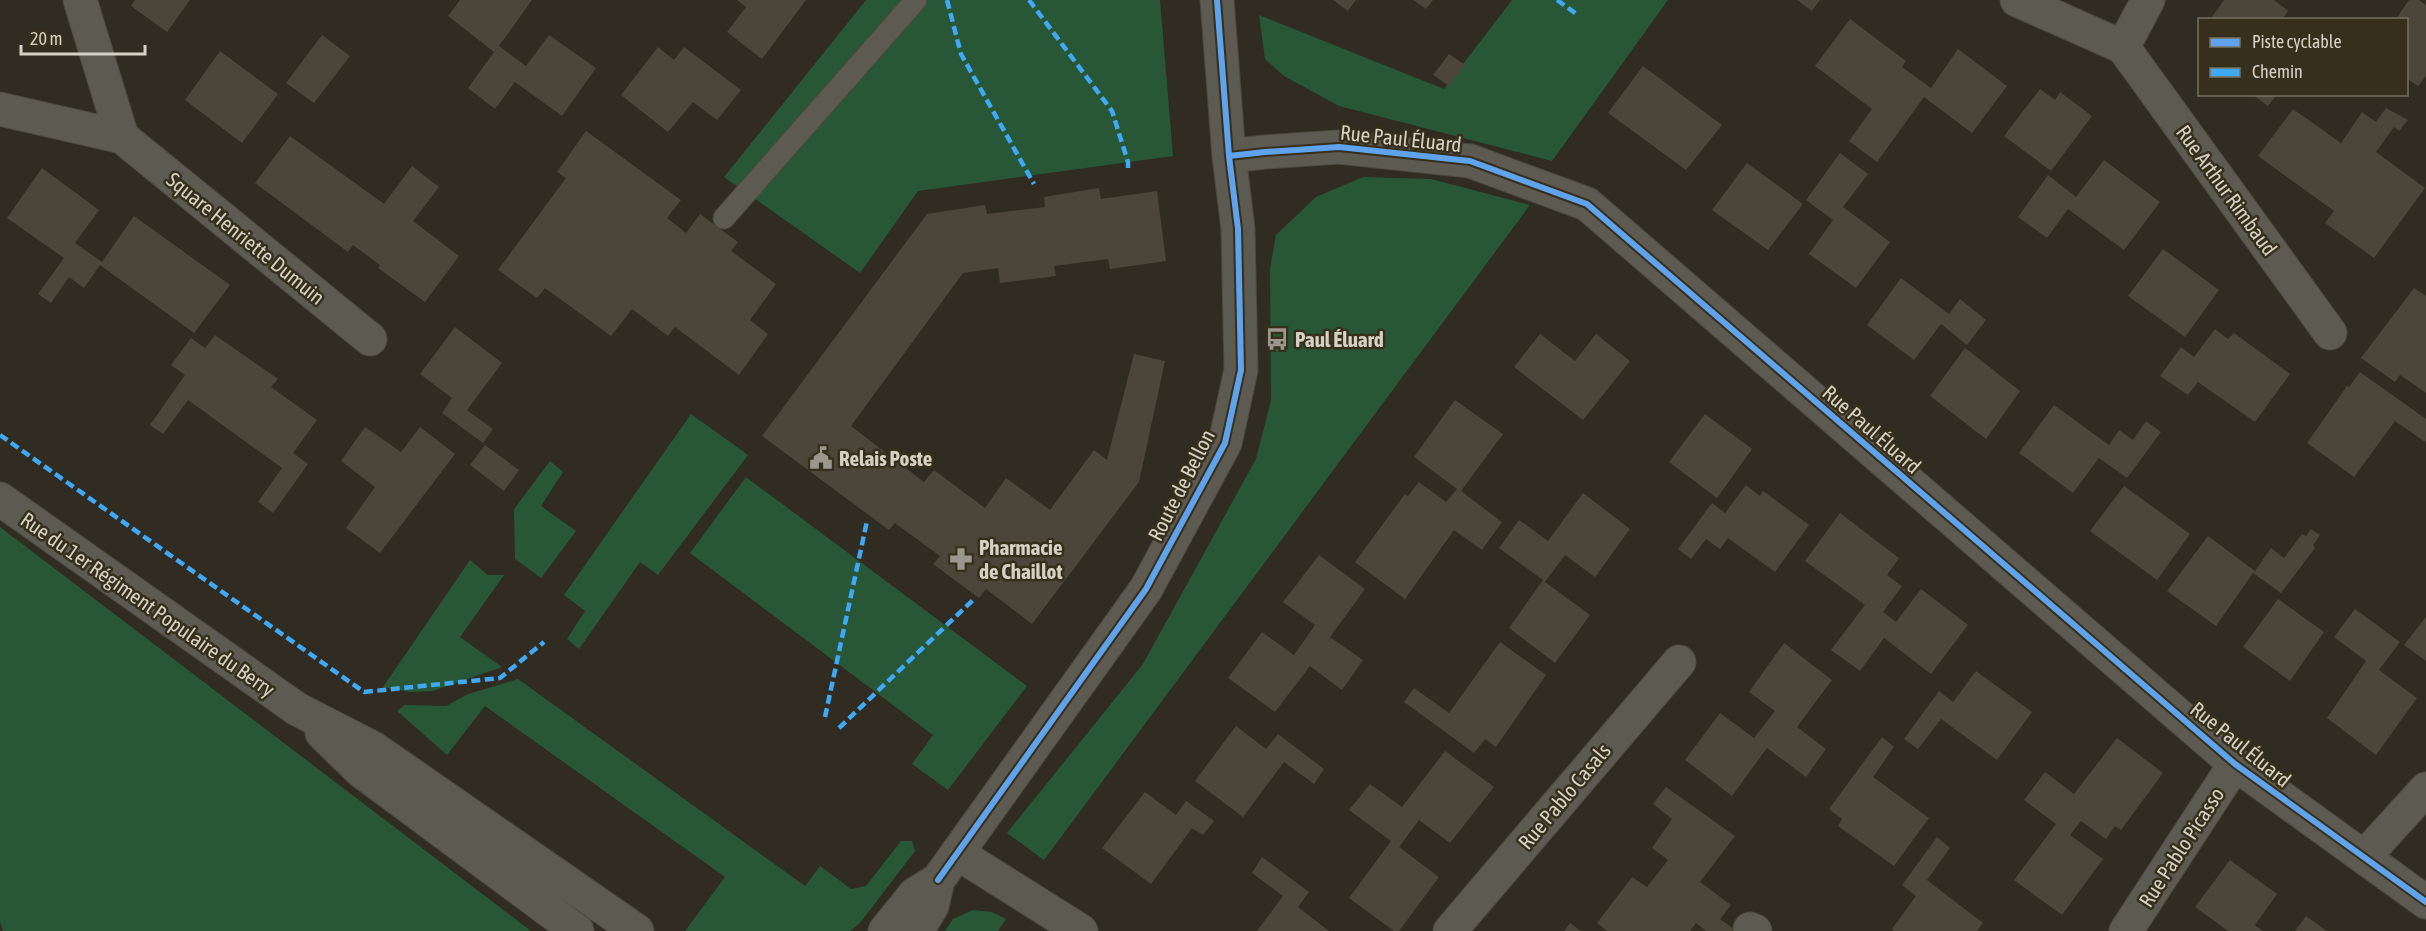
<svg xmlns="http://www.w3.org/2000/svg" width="2426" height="931" viewBox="0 0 2426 931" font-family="'Asap Condensed',sans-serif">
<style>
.green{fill:#275737}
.building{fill:#4b4639}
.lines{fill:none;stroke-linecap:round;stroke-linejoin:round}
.lane-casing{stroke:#4d493f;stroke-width:23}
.street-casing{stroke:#4d493f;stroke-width:35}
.secondary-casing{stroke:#4d493f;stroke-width:35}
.lane{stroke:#5d5a52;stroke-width:21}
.street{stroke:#5d5a52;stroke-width:33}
.secondary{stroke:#5d5a52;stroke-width:33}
.quiet{stroke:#3fa9f5;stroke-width:4.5;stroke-dasharray:9 4.5;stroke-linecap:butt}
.cycleway-casing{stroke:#362f1b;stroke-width:10}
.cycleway{stroke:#60a3ed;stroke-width:6}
.labels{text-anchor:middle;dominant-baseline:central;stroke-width:5;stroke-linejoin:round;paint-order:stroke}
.street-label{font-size:21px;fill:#d5d1c5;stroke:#362f1b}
.poi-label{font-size:21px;font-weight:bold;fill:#d5d1c5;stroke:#362f1b;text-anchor:start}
</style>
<rect width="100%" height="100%" fill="#302c21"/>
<path class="green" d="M866,0H1160L1173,156L918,191L860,273L724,177Z
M1512,0H1668L1552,161L1339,106L1284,76L1265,59L1259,15L1444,89Z
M1363,177L1431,179L1530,205L1044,860L1007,833L1143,664L1256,459L1271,400L1270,269L1276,235L1316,197Z
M691,414L748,455L658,575L640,562L579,649L567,639L585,611L564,595Z
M550,461L563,472L541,506L576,531L541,578L515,559L514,509Z
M746,477L1027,686L948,790L912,764L933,735L690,553Z
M0,527L531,931H3L0,922Z
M470,560L488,575H504L460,637L502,667L433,691L410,692L383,687Z
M518,679L805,886L820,866L851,889L866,886L901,841H912L915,851L860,923L850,931H685L725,877L485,706L447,755L397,711L405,705L446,706L468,694Z
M973,910L992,912L1006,919L998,931H945L953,919Z"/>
<path class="building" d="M135,0H190L167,32L131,6Z
M460,0H532L499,46L526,66L549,35L596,68L562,116L515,82L495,109L468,88L494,52L448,16Z
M737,0H806L762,59L727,32L746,7Z
M1333,0H1356L1348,11Z
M1413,0H1433L1426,9Z
M1797,0H1820L1812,11Z
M2224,0H2274L2288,11L2282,20H2210Z
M2409,0H2419L2426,5V76L2418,86L2406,78V20H2395Z
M1850,19L1906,61L1902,67L1931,88L1958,49L2007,86L1972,133L1924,97L1877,162L1849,141L1872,109L1815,66Z
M322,35L350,56L314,103L286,83Z
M658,47L674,60L684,47L741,90L717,120L693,102L668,132L621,95Z
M220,51L278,94L242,143L185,100Z
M1449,54L1465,65L1449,86L1433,75Z
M1643,66L1722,125L1686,170L1608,113Z
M2040,89L2055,100L2060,92L2092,116L2051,171L2004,136Z
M2252,94H2277L2268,106Z
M2386,108L2408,120L2399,131L2394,127L2376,152L2425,188L2374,258L2325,223L2334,211L2258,156L2293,109L2341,143L2362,112L2376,122Z
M586,131L681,200L667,218L686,233L700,214L738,242L731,251L776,284L750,320L768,334L739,375L675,327L668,336L632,309L611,336L545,288L537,298L498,270L566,178L557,172Z
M290,136L384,204L412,166L439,187L413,221L459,256L425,302L378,268L380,265L353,245L348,252L255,183Z
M1840,153L1868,174L1843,207L1890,242L1856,288L1809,254L1833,220L1806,200Z
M2104,160L2160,202L2124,250L2068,209L2047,238L2018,217L2048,175L2076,197Z
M1747,163L1803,204L1768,250L1712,210Z
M42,168L99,210L75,243L102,262L134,216L230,285L194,333L100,265L84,288L69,277L51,303L38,294L64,258L7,218Z
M1099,188L1101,199L1157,191L1166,261L1110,269L1108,259L1054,266L1056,276L1000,283L998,268L963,273L851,426L924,482L934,470L985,508L1006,478L1050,510L1094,450L1107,460L1134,354L1165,361L1139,482L1032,624L986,589L979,598L933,564L940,556L895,523L889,530L762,436L927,214L985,205L987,214L1045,207L1044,197Z
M2163,249L2219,290L2185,337L2128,296Z
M1901,278L1949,314L1960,299L1986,320L1967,345L1941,324L1914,360L1867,325Z
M2414,288L2426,296V393L2400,375L2395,382L2361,358Z
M455,327L502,363L467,410L493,429L483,443L442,413L452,398L420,374Z
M2215,329L2228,339L2234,333L2290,374L2255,422L2198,382L2188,395L2160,376L2181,347L2194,357Z
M1540,334L1575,361L1596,334L1630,361L1583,420L1514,367Z
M215,335L278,379L271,387L317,420L293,453L308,464L273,513L258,502L282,468L188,400L163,434L150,425L185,375L171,365L191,338L205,348Z
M1965,348L2020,391L1986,439L1930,396Z
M2360,372L2426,419V440L2425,442L2395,421L2354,477L2307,443L2347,386L2349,387Z
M1455,400L1503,434L1461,491L1502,522L1482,550L1454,530L1405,599L1355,562L1405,494L1408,496L1419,482L1446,502L1457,489L1414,457Z
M2054,405L2109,445L2119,430L2133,440L2146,421L2161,432L2127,478L2099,458L2073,493L2019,453Z
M1705,414L1752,449L1717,498L1669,462Z
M365,427L401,452L420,427L455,454L380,553L346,528L375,487L341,461Z
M485,445L519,470L504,491L470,465Z
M1746,485L1760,496L1763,491L1809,525L1775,572L1728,538L1720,549L1706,539L1691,559L1678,549L1712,503L1725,513Z
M2124,486L2190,534L2157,580L2090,531Z
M1583,493L1630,529L1595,577L1565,555L1545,582L1590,615L1555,663L1509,628L1543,580L1499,548L1519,520L1548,541Z
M1840,513L1899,558L1887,575L1902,586L1883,612L1896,622L1921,589L1968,625L1931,674L1884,638L1860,671L1831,650L1865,605L1805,561Z
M2311,529L2320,535L2313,545L2315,548L2281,593L2253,573L2216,626L2167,591L2208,536L2255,571L2271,548L2284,558L2302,534L2306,536Z
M1319,555L1365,589L1330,637L1363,660L1342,690L1310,666L1275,712L1228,678L1262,632L1294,655L1304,641L1315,625L1283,602Z
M2278,599L2324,632L2290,681L2243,647Z
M2355,609L2400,642L2379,670L2417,698L2376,755L2327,718L2366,661L2334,637Z
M2426,617V661L2404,645Z
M1500,642L1546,675L1496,747L1485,739L1474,753L1404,702L1414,688L1449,713Z
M1784,643L1832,680L1797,727L1826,749L1806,777L1767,748L1732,796L1685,760L1720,713L1754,738L1775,711L1749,692Z
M1976,671L2032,712L1997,760L1941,719L1918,749L1904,739L1939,691L1953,702Z
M1236,726L1266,749L1278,734L1324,769L1314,784L1284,762L1243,817L1195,781Z
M1882,737L1894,747L1873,777L1929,818L1894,866L1838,826L1842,819L1829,809Z
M2117,738L2163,773L2121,830L2115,826L2106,839L2081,821L2070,835L2103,859L2062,915L2014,880L2056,824L2024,800L2045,772L2074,794Z
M1445,751L1494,787L1450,843L1419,820L1399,847L1439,877L1399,931H1394L1349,898L1391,841L1349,810L1370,784L1402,807Z
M1666,787L1735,836L1700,882L1731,905L1720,919L1734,929L1732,931H1706L1696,923L1690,931H1607L1597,923L1632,877L1647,887L1668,860L1652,848L1672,819L1653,804Z
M1145,792L1176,815L1186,801L1214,821L1203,835L1192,828L1151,884L1102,848Z
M1937,837L1950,848L1927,880L1983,923L1977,931H1894L1892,929L1916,896L1902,885Z
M1262,857L1309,892L1298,907L1329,931H1257L1283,896L1252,873Z
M2230,860L2277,894L2255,925L2263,931H2228L2195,907Z
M2306,916L2327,931H2295Z
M1570,923L1581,931H1564Z"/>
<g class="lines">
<g class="lane-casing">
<path id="lane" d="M724,218L916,0"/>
</g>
<g class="street-casing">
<path id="street" d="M80,0L122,137L370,339
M2017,0L2123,47L2330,333
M2123,47L2148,0
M0,109L122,137
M1229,156L1265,152L1339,147L1470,161L1587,204L2235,764L2426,902
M957,853L1081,931
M2364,857L2426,789
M1750,929L1755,931
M885,931L915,894L938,880
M917,931L932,906L938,880L1146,589L1225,443L1241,370L1238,229L1229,156L1217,0
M1450,931L1679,662
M2126,931L2235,764"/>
</g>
<g class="secondary-casing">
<path id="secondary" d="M0,499L297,709L373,748L637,931
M322,733L361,771L577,931"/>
</g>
<use href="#lane" class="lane"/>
<use href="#street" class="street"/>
<use href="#secondary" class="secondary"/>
<path class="quiet" d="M947,0L961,54L1034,184
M1029,0L1112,111L1128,162V171
M1557,0L1578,15
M0,435L364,692L500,678L544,642
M825,717L867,521
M839,728L974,599"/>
<g class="cycleway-casing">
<path id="cycleway" d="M1229,156L1265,152L1339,147L1470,161L1587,204L2235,764L2426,902
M938,880L1146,589L1225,443L1241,370L1238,229L1229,156L1217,0"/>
</g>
<use href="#cycleway" class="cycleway"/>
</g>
<defs>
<g id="bus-bare" transform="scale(1.8)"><path d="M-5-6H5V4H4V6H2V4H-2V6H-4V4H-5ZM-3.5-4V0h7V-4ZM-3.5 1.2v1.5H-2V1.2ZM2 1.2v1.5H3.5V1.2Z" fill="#9b978c" stroke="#362f1b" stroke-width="2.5" paint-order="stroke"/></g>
<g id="civic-bare" transform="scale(1.8)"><path d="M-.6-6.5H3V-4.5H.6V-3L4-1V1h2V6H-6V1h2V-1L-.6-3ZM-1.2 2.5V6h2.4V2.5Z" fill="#9b978c" stroke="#362f1b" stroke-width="2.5" paint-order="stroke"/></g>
<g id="pharmacy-bare" transform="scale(1.8)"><path d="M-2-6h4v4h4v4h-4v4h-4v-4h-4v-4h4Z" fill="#9b978c" stroke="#362f1b" stroke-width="2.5" paint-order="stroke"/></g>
</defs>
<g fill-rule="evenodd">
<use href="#bus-bare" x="1277" y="339"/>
<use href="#civic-bare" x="821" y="458"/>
<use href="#pharmacy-bare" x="961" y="559"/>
</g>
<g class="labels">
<g class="street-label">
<text transform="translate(1401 138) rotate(6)">Rue Paul Éluard</text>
<text transform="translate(2227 190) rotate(54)">Rue Arthur Rimbaud</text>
<text transform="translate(246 238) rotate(39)">Square Henriette Dumuin</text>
<text transform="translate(1872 429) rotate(41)">Rue Paul Éluard</text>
<text transform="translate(1181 485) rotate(-63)">Route de Bellon</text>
<text transform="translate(148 604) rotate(35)">Rue du 1er Régiment Populaire du Berry</text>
<text transform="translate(2241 744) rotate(39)">Rue Paul Éluard</text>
<text transform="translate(1564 796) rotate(-50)">Rue Pablo Casals</text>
<text transform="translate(2181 847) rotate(-57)">Rue Pablo Picasso</text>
</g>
<g class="poi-label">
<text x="1295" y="339">Paul Éluard</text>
<text x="839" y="458">Relais Poste</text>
<text x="979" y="547">Pharmacie<tspan x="979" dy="24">de Chaillot</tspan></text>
</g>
</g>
<rect x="2198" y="18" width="210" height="78" fill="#362f1b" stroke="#76705f" stroke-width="1.5"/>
<rect x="2210" y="38" width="30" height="9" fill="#60a3ed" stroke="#76705f" stroke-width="1.5"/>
<text x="2252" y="48" font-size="18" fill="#d5d1c5">Piste cyclable</text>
<rect x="2210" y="68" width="30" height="9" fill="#3fa9f5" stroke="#76705f" stroke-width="1.5"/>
<text x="2252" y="78" font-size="18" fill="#d5d1c5">Chemin</text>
<path d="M21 45v9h124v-9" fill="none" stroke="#d5d1c5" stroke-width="3"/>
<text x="30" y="45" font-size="18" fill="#d5d1c5" stroke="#362f1b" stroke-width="4.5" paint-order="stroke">20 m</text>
</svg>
